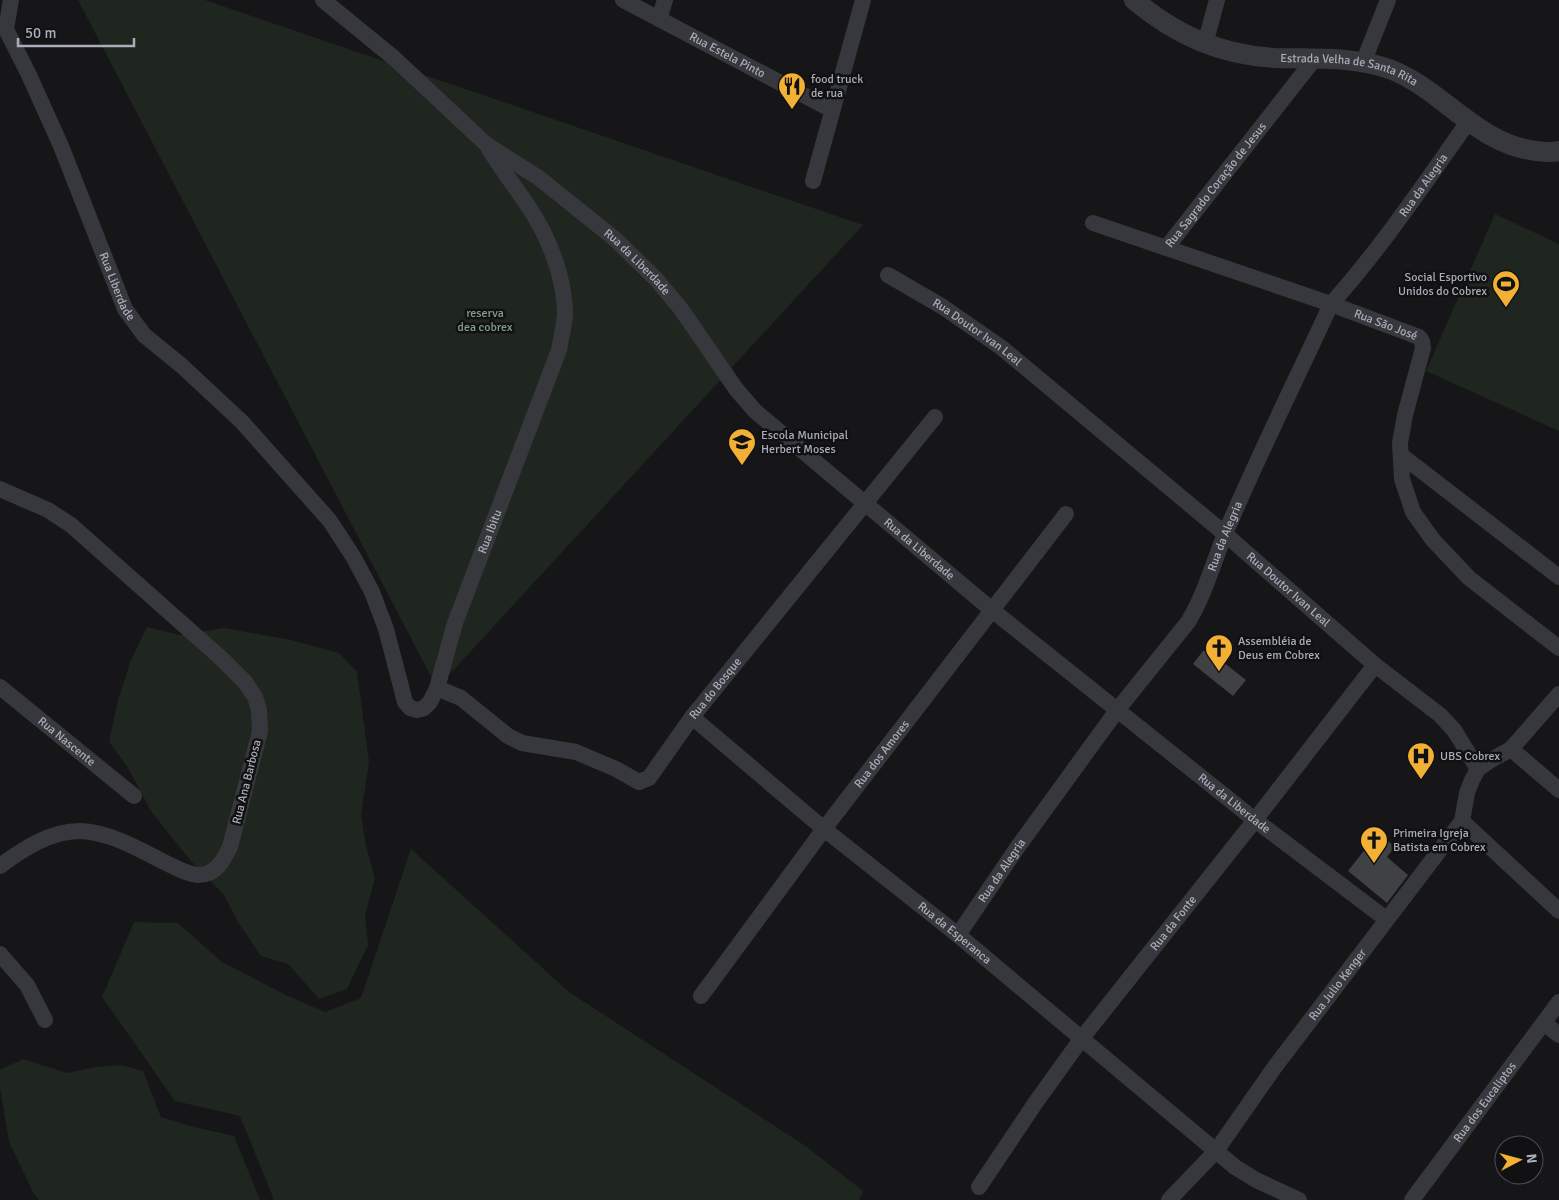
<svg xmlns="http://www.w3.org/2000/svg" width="1559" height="1200" viewBox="0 0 1559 1200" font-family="Signika,sans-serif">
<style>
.green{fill:#1e261f}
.building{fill:#404145}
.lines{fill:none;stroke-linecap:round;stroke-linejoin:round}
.minor{stroke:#37383d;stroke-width:16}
.tertiary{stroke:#37383d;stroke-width:20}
.labels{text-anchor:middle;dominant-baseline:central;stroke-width:5;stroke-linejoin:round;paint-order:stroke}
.street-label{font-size:12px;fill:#a8adb8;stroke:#111113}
.poi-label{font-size:12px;fill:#a8adb8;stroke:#111113;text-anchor:start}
.park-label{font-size:12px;fill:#7fa381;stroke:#111113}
</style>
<rect width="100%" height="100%" fill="#161618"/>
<path class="green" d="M78,0H205L863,225L437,688Z
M1495,214L1559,244V431L1426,371Z
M147,627L180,635L224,628L291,640L339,653L357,672L369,762L361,815L366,846L375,878L365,916L368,945L347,989L319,999L288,964L261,956L238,922L224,895L191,861L169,834L151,811L127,766L109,742L118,700L131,660Z
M411,849L569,992L807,1147L863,1191L859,1200H274L240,1116L175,1101L102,997L134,922L178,923L222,962L286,995L325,1012L361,998Z
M23,1059L67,1073L97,1067L122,1065L143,1071L161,1117L190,1126L234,1136L260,1200H39L34,1194L9,1142L0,1088V1070Z"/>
<path class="building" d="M1203,651H1209L1246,680L1233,696L1193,664Z
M1378,833L1395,847L1387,857L1408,875L1387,903L1348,871Z"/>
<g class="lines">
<g class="minor">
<path id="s1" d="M11,0L6,29L29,75L61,146L125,309L144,335L182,366L242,422L330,521L354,558L372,592L386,629L405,702L410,708L417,710L424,708L430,702L437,688L455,623L559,350C561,338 564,326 565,315C565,278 549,237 528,206C515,186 499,167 487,145"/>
<path id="s2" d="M323,0L394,58L487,145L539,178L615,239L656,279L681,309L736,389L755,411L992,610L1255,820L1386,919"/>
<path id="s3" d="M623,0L832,110"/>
<path d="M659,19L665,0"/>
<path d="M1205,44L1217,0"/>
<path d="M1363,63L1388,0"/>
<path d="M813,181L863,0"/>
<path id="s4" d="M1093,223L1331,304L1419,337L1422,341L1423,348L1405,415L1400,443L1402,479L1413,512L1433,540L1469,578L1559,648"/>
<path id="s5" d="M1167,247L1316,57"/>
<path id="s6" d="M888,275L943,307L1002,348L1225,534L1375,665L1440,715L1454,730L1478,769"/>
<path d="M1401,455L1559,577"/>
<path d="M0,489L48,510L71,525L222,659L245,682L255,697L259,710L260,731L230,847C223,861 216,875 198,875C185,874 173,866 162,861C137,848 109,832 80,831C50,831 23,849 0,866"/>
<path id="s7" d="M0,687L134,796"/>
<path id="s8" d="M437,688L461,698L508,736L522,743L576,752L616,769L639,782L649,778L692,717L935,417"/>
<path id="s9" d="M692,717L824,829L958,935L1235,1167L1256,1180L1299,1200"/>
<path d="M1511,749L1559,790"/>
<path d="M1462,821L1559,911"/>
<path id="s10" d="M958,935L1017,848L1118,709L1188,622C1205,594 1213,563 1225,534C1258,456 1296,380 1331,304C1382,247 1424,184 1468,122"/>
<path d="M0,954L27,985L45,1020"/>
<path id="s11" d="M701,996L824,829L1066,514"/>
<path d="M1544,1023L1559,1035"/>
<path id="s12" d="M979,1187L1036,1102L1082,1038L1255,820L1375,665"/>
<path id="s13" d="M1169,1200L1216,1151L1274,1068L1462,821L1467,793L1472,780L1478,769L1491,760L1511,749L1559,694"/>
<path id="s14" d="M1412,1200L1559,1002"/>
</g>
<path class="tertiary" id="s15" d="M1134,0C1176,35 1220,55 1275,58C1314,59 1355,56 1392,70C1444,91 1477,144 1536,151C1544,152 1551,153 1559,151"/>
</g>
<defs>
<g id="restaurant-pin" transform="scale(1.4375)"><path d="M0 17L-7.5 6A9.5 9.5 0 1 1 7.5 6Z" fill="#f2b134" stroke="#111113"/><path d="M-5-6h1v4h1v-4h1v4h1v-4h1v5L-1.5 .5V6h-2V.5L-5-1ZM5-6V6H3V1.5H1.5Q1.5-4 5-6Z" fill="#111"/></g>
<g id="stadium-pin" transform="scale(1.4375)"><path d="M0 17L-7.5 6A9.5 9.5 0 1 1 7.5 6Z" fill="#f2b134" stroke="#111113"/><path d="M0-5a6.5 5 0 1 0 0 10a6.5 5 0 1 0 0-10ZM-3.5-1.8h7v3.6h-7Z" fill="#111"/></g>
<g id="school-pin" transform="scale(1.4375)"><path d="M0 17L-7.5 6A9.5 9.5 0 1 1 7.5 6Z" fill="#f2b134" stroke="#111113"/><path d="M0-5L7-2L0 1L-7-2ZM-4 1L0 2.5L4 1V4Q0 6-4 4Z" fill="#111"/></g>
<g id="church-pin" transform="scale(1.4375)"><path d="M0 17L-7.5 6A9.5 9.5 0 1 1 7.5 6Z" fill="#f2b134" stroke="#111113"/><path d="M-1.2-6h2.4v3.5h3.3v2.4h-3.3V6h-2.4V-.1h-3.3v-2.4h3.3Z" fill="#111"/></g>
<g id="hospital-pin" transform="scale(1.4375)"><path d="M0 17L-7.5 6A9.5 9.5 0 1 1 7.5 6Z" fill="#f2b134" stroke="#111113"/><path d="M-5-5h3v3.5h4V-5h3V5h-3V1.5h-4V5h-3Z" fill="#111"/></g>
</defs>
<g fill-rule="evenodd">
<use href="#restaurant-pin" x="792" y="86"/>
<use href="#stadium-pin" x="1506" y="284"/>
<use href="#school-pin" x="742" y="442"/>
<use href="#church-pin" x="1219" y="648"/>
<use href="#hospital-pin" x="1421" y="756"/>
<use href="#church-pin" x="1374" y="840"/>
</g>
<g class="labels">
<g class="street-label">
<text stroke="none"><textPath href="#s3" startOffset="118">Rua Estela Pinto</textPath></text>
<text stroke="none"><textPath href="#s15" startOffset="231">Estrada Velha de Santa Rita</textPath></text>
<text stroke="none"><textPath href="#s5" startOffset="79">Rua Sagrado Coração de Jesus</textPath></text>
<text stroke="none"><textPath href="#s10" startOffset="888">Rua da Alegria</textPath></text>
<text stroke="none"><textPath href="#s2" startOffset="410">Rua da Liberdade</textPath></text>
<text stroke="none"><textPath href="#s1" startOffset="310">Rua Liberdade</textPath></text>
<text stroke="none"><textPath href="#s4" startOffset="310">Rua São José</textPath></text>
<text stroke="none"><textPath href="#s6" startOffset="106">Rua Doutor Ivan Leal</textPath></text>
<text stroke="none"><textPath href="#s1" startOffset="1039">Rua Ibitu</textPath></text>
<text stroke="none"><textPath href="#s10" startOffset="482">Rua da Alegria</textPath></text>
<text stroke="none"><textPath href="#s2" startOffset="815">Rua da Liberdade</textPath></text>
<text stroke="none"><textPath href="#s6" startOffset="510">Rua Doutor Ivan Leal</textPath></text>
<text stroke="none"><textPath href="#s8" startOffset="349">Rua do Bosque</textPath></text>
<text stroke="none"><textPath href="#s7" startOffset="86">Rua Nascente</textPath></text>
<text stroke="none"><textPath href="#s11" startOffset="302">Rua dos Amores</textPath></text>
<text transform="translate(247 782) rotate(-76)">Rua Ana Barbosa</text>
<text stroke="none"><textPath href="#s2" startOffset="1220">Rua da Liberdade</textPath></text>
<text stroke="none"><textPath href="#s10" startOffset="78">Rua da Alegria</textPath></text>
<text stroke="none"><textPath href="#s12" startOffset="328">Rua da Fonte</textPath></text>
<text stroke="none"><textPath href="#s9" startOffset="340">Rua da Esperanca</textPath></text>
<text stroke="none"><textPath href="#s13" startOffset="274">Rua Julio Kenger</textPath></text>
<text stroke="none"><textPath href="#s14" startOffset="122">Rua dos Eucaliptos</textPath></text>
</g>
<g class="poi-label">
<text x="811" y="79">food truck<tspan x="811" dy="14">de rua</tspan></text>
<text x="1487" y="277" text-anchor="end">Social Esportivo<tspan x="1487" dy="14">Unidos do Cobrex</tspan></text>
<text x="761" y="435">Escola Municipal<tspan x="761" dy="14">Herbert Moses</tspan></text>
<text x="1238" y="641">Assembléia de<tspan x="1238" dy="14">Deus em Cobrex</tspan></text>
<text x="1440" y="756">UBS Cobrex</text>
<text x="1393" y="833">Primeira Igreja<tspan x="1393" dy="14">Batista em Cobrex</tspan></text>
</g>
<g class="park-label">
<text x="485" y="313">reserva<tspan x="485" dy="14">dea cobrex</tspan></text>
</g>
</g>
<g transform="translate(1519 1160) rotate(84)"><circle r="24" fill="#111113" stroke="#4d4f55"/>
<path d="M0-4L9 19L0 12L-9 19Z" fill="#f2b134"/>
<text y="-8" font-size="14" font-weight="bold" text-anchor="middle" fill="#a8adb8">N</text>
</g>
<path d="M18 38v8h116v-8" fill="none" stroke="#a8adb8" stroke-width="2.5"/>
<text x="25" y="38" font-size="15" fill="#a8adb8" stroke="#111113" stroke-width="4" paint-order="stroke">50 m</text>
</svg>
